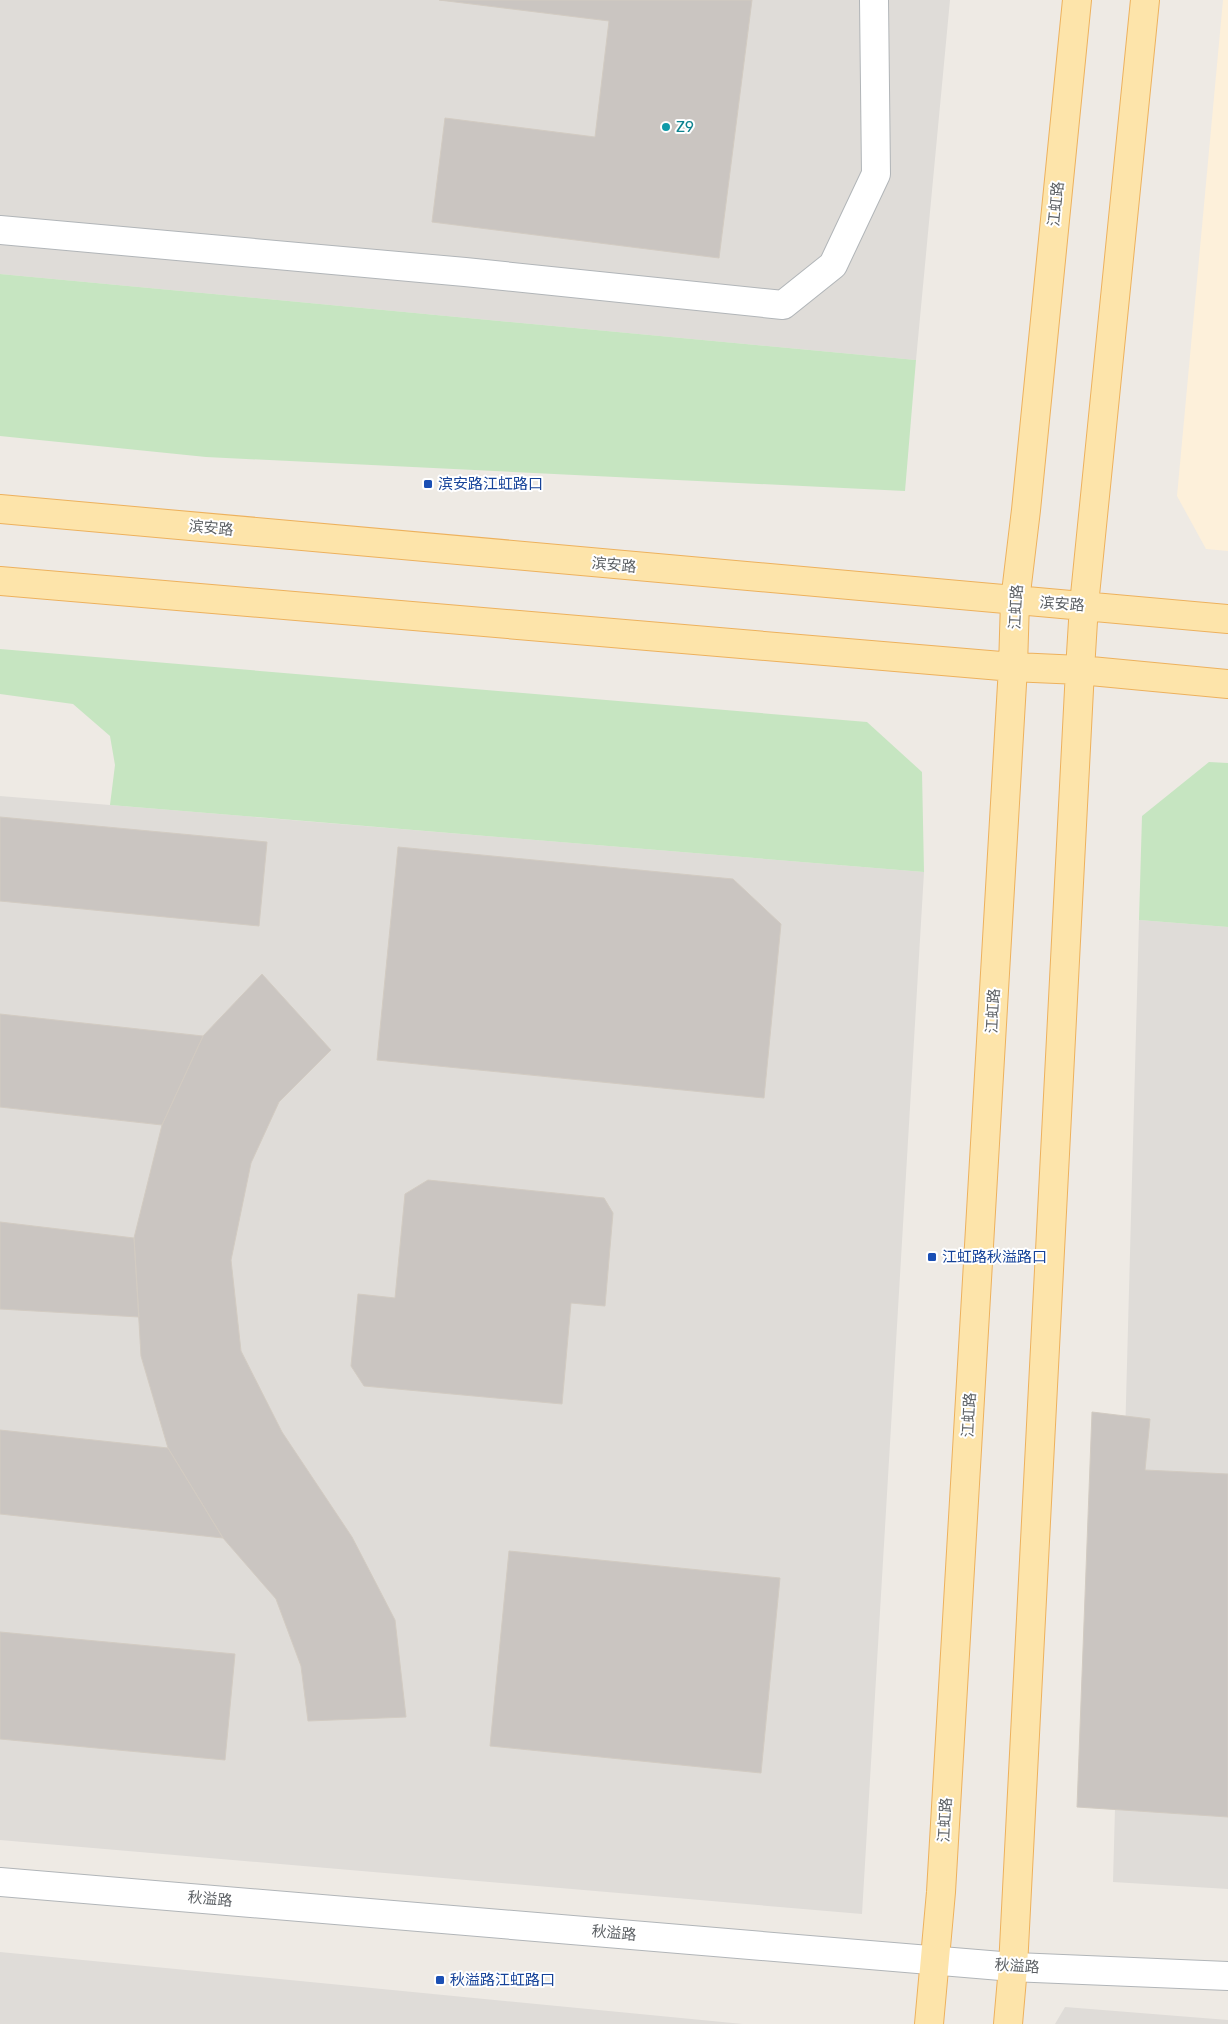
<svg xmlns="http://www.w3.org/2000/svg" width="1228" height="2024" viewBox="0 0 1228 2024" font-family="Rubik,'Noto Sans SC',sans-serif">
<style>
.commercial{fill:#fdf0da}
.industrial{fill:#dfdcd8}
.green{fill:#c6e5c1}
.building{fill:#cac5c1;stroke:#d2cbc2}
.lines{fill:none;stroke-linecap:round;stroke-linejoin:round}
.minor-casing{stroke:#b1b5b8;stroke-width:30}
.major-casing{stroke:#edb15d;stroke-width:30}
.minor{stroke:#fff;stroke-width:28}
.major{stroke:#fde4aa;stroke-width:28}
.culture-dot{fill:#0f9aa8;stroke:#fff;stroke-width:2}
.transit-dot{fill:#1a4fb4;stroke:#fff;stroke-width:2}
.labels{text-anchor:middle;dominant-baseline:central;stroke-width:4;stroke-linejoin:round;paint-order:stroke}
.culture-label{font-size:15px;fill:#0d838f;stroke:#fff;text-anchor:start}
.street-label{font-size:15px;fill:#5c6064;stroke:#fff}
.transit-label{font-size:15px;fill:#164399;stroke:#fff;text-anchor:start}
</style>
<rect width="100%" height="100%" fill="#eeeae4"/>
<path class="commercial" d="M1223,0H1228V551L1206,549L1177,496Z"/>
<path class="industrial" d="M0,0H950L916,360L0,274Z
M0,796L924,872L862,1914L0,1840Z
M1139,920L1228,927V1889L1113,1882Z
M0,1952L743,2024H0Z
M1065,2007L1228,2020V2024H1055Z"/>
<path class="green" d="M0,274L916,360L905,491L206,457L0,436Z
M0,649L867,722L922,772L924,872L110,805L115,765L110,736L73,704L0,694Z
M1209,762L1228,763V927L1139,920L1142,816Z"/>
<path class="building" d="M439,0H752L719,258L432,222L445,118L595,137L609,21Z
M0,817L267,842L259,926L0,901Z
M398,847L733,879L781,924L764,1098L377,1060Z
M262,974L331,1050L279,1102L251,1163L231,1260L241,1351L282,1432L352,1537L395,1620L406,1717L308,1721L301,1666L276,1599L223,1538L168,1448L141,1356L134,1238L162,1125L203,1036Z
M0,1014L203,1036L162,1125L0,1107Z
M428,1180L604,1198L613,1213L605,1306L571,1303L562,1404L364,1386L351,1366L358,1294L395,1298L405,1194Z
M0,1222L134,1238L139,1317L0,1309Z
M1092,1412L1150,1419L1145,1470L1228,1474V1817L1077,1807Z
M0,1430L168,1448L223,1538L0,1514Z
M509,1551L780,1578L761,1773L490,1746Z
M0,1632L235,1654L225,1760L0,1739Z"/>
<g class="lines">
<g class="minor-casing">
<path id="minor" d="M0,230L465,272L783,305L833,265L876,174L874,0
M0,1882L1013,1967L1228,1976"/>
</g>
<g class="major-casing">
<path id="major" d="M0,509L1228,619
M0,581L1013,667L1080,670L1228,684
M929,2024L941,1892L1013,667L1015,601L1026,510L1077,0
M1008,2024L1013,1967L1080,670L1084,605L1145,0"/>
</g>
<use href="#minor" class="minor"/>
<use href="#major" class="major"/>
</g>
<circle class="culture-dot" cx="666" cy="127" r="5"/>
<g class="transit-dot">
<rect x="423" y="479" width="10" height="10" rx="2.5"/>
<rect x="927" y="1252" width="10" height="10" rx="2.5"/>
<rect x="435" y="1975" width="10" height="10" rx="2.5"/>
</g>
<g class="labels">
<g class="culture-label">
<text x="676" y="127">Z9</text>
</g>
<g class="street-label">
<text transform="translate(1056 204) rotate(-84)">江虹路</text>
<text transform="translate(211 528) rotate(5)">滨安路</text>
<text transform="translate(614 565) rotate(5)">滨安路</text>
<text transform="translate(1062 604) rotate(4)">滨安路</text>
<text transform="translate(1016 607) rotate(-87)">江虹路</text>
<text transform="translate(993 1011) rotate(-87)">江虹路</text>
<text transform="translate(969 1415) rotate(-87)">江虹路</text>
<text transform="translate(945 1820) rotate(-87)">江虹路</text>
<text transform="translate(210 1899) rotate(5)">秋溢路</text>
<text transform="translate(614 1933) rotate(5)">秋溢路</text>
<text transform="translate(1017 1966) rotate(4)">秋溢路</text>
</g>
<g class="transit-label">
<text x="438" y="484">滨安路江虹路口</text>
<text x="942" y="1257">江虹路秋溢路口</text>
<text x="450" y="1980">秋溢路江虹路口</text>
</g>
</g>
</svg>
